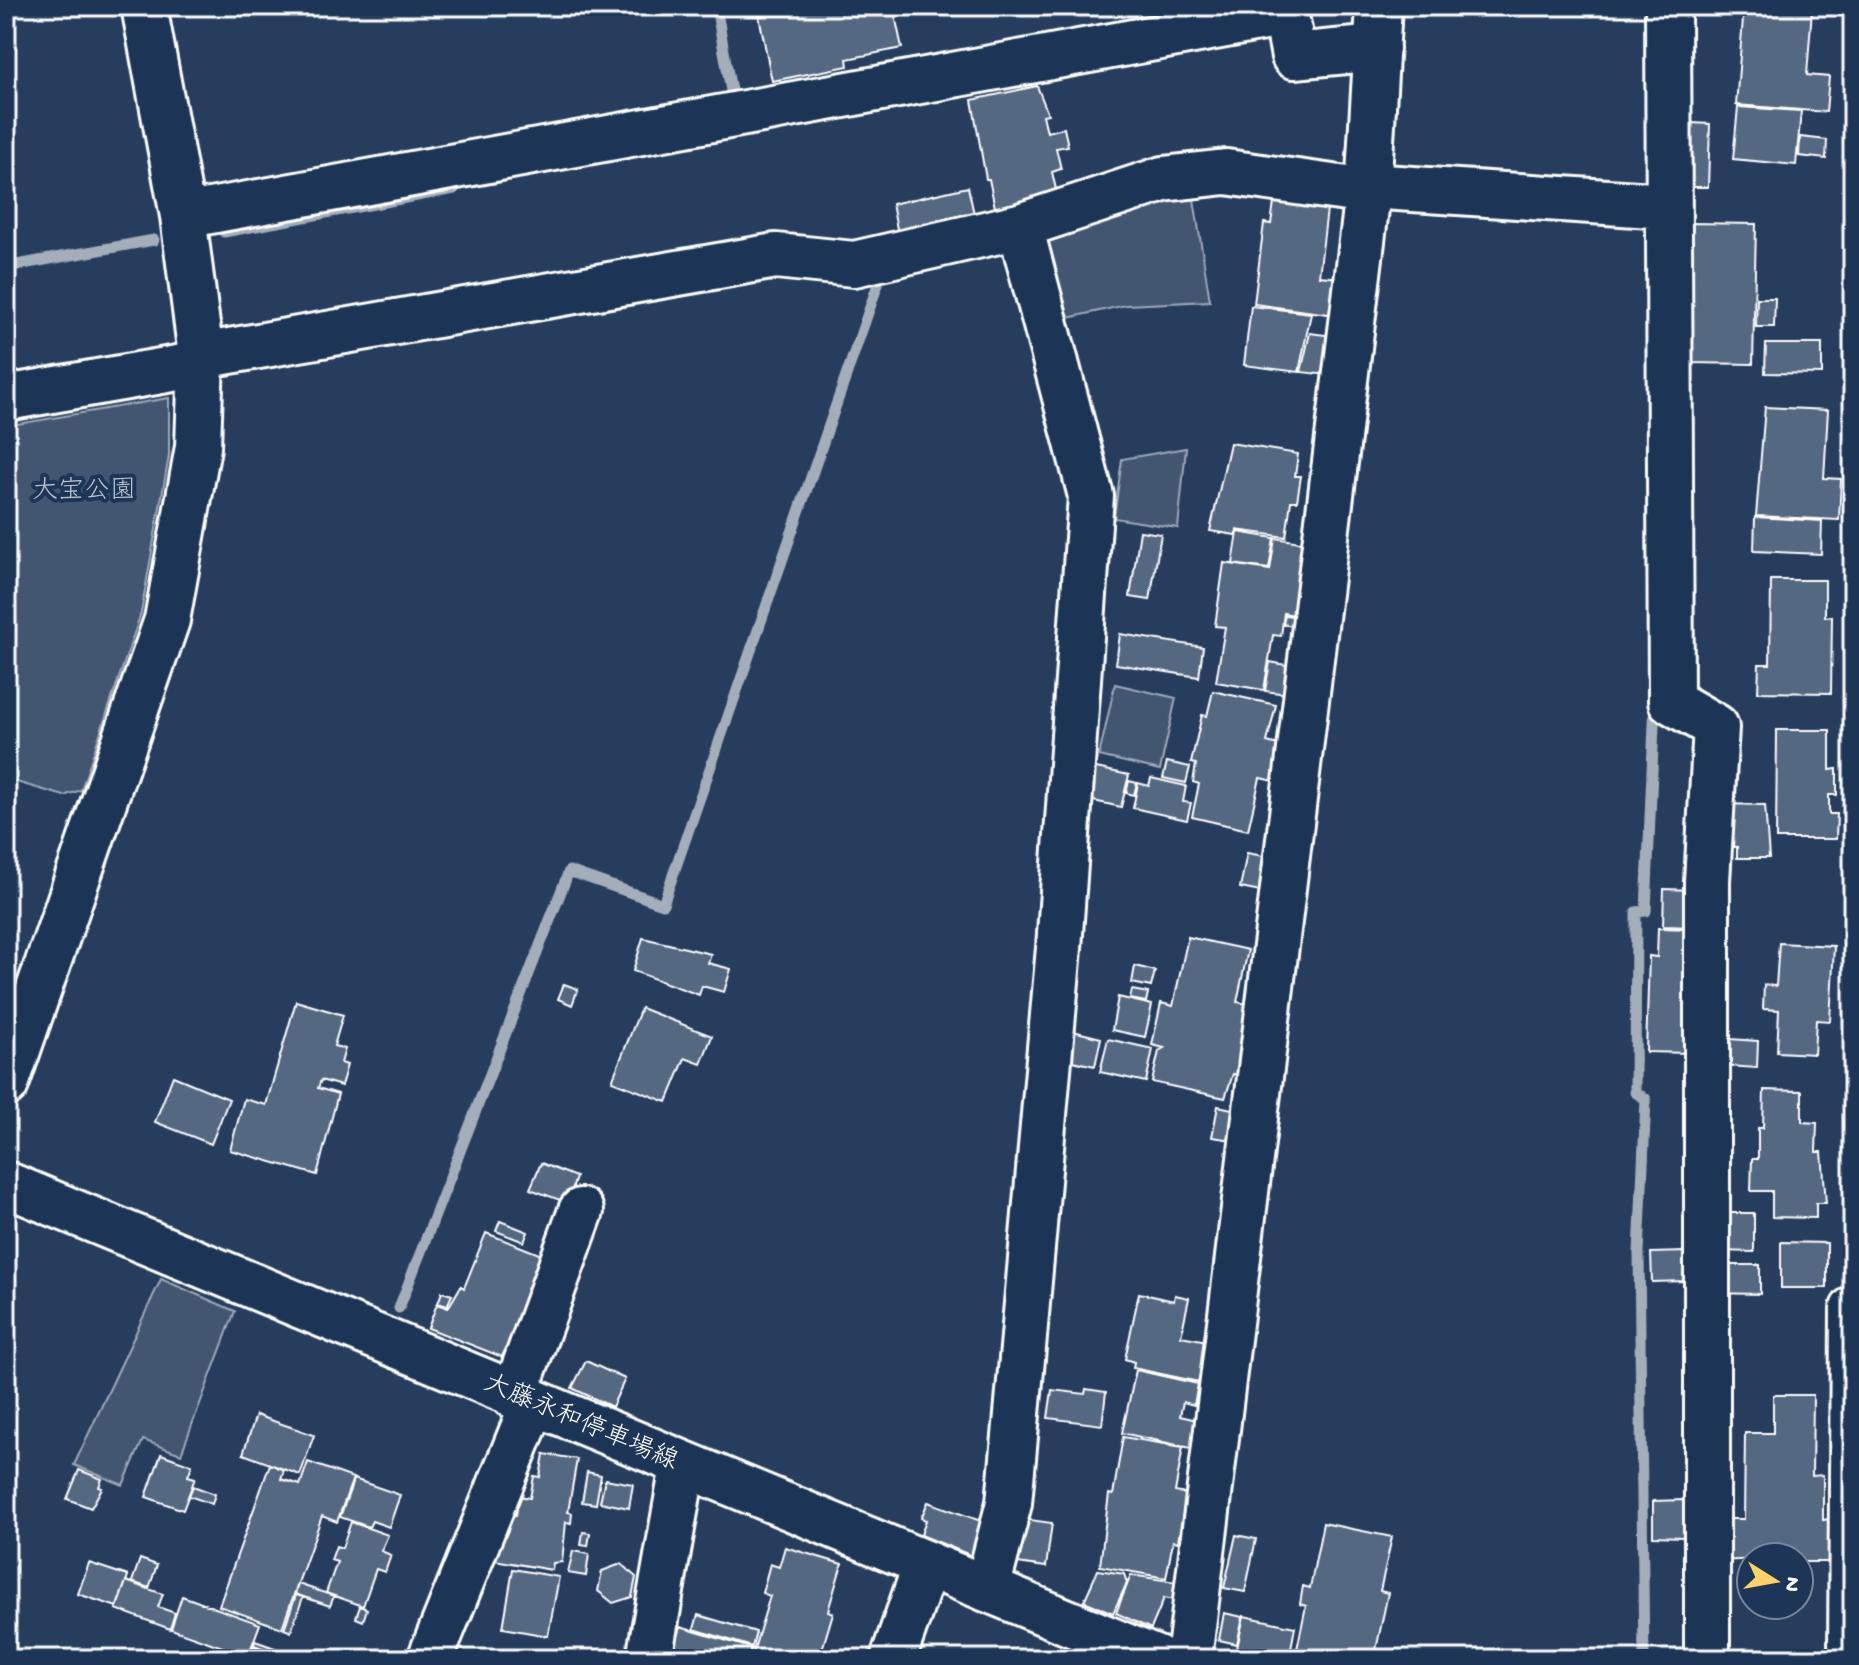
<svg xmlns="http://www.w3.org/2000/svg" width="1859" height="1665" viewBox="0 0 1859 1665" font-family="'Gochi Hand','Klee One',sans-serif">
<style>
.green{fill:#425672;stroke:#a0aab8;stroke-width:2}
.lines{fill:none;stroke-linecap:round;stroke-linejoin:round}
.stream{stroke:#a4aebb;stroke-width:11}
.building{fill:#556781;stroke:#fff;stroke-width:2}
.minor-casing{stroke:#fff;stroke-width:50}
.major-casing{stroke:#fff;stroke-width:50}
.minor{stroke:#1d3557;stroke-width:44}
.major{stroke:#1d3557;stroke-width:44}
.labels{text-anchor:middle;dominant-baseline:central;stroke-width:8;stroke-linejoin:round;paint-order:stroke}
.park-label{font-size:26px;fill:#bdc4ce;stroke:#1d3557}
.street-label{font-size:26px;fill:#fff;stroke:#1d3557}
</style>
<rect width="100%" height="100%" fill="#263d5e"/>
<filter id="ink" filterUnits="userSpaceOnUse"><feTurbulence type="fractalNoise" baseFrequency=".0125" numOctaves="2"/><feDisplacementMap in="SourceGraphic" scale="16" xChannelSelector="R" yChannelSelector="G"/><feConvolveMatrix kernelMatrix="1 2 1 2 8 2 1 2 1" color-interpolation-filters="sRGB"/></filter>
<g filter="url(#ink)">
<path class="green" d="M1193,193L1210,301L1126,305L1054,321L1042,230Z
M169,398V456L141,613L81,790L64,796L6,779V426Z
M1186,448L1178,528L1114,518L1122,459Z
M1115,684L1176,698L1160,770L1099,756Z
M161,1279L235,1311L181,1454L143,1440L123,1485L74,1465Z"/>
<g class="lines">
<path class="stream" d="M716,6L733,102
M224,232L454,189
M6,267L154,240
M399,1308L569,871L663,904L878,284
M1644,1659L1639,1253L1646,1099L1635,1092L1636,912L1646,911L1655,701"/>
</g>
<path class="building" d="M757,6H893L902,48L847,59L848,66L772,81Z
M1744,6L1812,9L1807,75L1829,77L1826,112L1736,105Z
M1037,86L1048,114L1043,115L1047,132L1064,128L1068,146L1056,148L1061,169L1052,172L1059,203L997,217L989,179H986L972,100Z
M1738,107L1801,111L1796,165L1733,159Z
M1672,122L1710,124L1708,187H1671Z
M1800,137L1827,140L1826,159L1799,156Z
M968,187L976,223L899,239L892,204Z
M1274,202L1327,209L1319,276L1340,278L1336,315L1254,304L1264,223L1271,224Z
M1690,223L1756,224L1753,364L1688,363Z
M1757,298H1775L1774,327H1756Z
M1251,306L1311,313L1299,372L1244,365Z
M1310,333L1333,336L1328,375L1301,372Z
M1766,344H1822V374L1765,373Z
M1765,407L1828,410L1824,478L1841,479L1839,520L1756,516Z
M1230,443L1298,454L1295,476H1301L1297,501H1291L1286,537L1237,530L1236,535L1210,531Z
M1755,517L1822,521L1821,554L1754,551Z
M1140,531L1161,534L1150,600L1130,597Z
M1238,532L1274,538L1269,569L1233,564Z
M1275,538L1307,543L1298,616L1284,613L1281,636L1273,635L1264,690L1216,682L1225,627L1215,626L1224,563L1270,570Z
M1771,580H1825V617L1832,616L1831,693L1758,692L1759,664H1770Z
M1285,615L1299,617L1297,627L1283,624Z
M1120,634L1203,647L1199,677L1116,664Z
M1270,662L1291,666L1287,694L1265,691Z
M1213,691L1276,705L1267,742L1282,746L1274,781L1260,778L1248,830L1192,817L1199,784L1193,782L1196,764L1191,763L1202,715L1207,716Z
M1777,730H1830V770L1837,769V795H1829V814H1837L1836,839H1776Z
M1167,762L1190,767L1186,783L1163,778Z
M1087,766L1129,775L1121,807L1080,798Z
M1151,778L1186,786L1183,802L1191,803L1187,820L1133,808L1138,783L1149,786Z
M1129,781L1137,783L1134,795L1126,793Z
M1720,804L1765,805L1769,858H1737V847L1720,846Z
M1247,853L1269,857L1261,892L1240,888Z
M1664,889L1694,890L1693,927L1663,926Z
M1658,928L1693,929L1689,1053L1646,1052L1649,956L1657,957Z
M1188,937L1248,950L1237,1002L1248,1004L1241,1038L1246,1040L1238,1075L1233,1074L1225,1098L1152,1082L1159,1051L1164,1048L1152,1045L1161,1003L1173,1006Z
M643,938L711,954L708,963L731,969L724,992L702,986L699,995L633,971Z
M1779,943L1834,946L1830,1021L1816,1020L1814,1054L1777,1052L1779,1010L1763,1009L1764,985L1776,986Z
M1135,966L1155,971L1151,987L1132,983Z
M564,984L578,989L572,1005L558,999Z
M1132,990L1148,993L1146,1002L1130,999Z
M1118,997L1152,1005L1145,1037L1112,1030Z
M296,1001L343,1015L334,1046L345,1049L341,1063L347,1065L341,1086L321,1080L318,1088L338,1094L317,1175L230,1150L244,1099L266,1105Z
M641,1008L712,1036L701,1064L685,1058L667,1102L612,1081Z
M1065,1029L1101,1038L1095,1066L1059,1058Z
M1108,1039L1153,1049L1146,1082L1100,1072Z
M1730,1039L1758,1041L1757,1068L1728,1066Z
M173,1076L229,1099L211,1144L155,1122Z
M1764,1090L1802,1091V1122L1817,1123L1816,1152H1822L1826,1203H1816V1218L1772,1217V1191H1751L1752,1159H1758V1128H1763Z
M1218,1106L1237,1110L1233,1140L1212,1137Z
M541,1163L576,1177L568,1203L530,1189Z
M1721,1213H1754V1252L1720,1251Z
M500,1221L528,1232L524,1242L496,1231Z
M486,1233L547,1257L540,1272L535,1270L531,1282L535,1284L502,1357L428,1328L437,1304L448,1308L461,1286L464,1288Z
M1781,1242L1827,1243V1288H1781Z
M1685,1252L1686,1281L1652,1282L1651,1253Z
M1709,1265H1760V1294L1709,1293Z
M442,1292L452,1295L447,1306L438,1303Z
M1139,1293L1174,1301L1175,1295L1189,1298L1181,1336L1207,1341L1199,1382L1133,1368L1134,1362L1125,1359Z
M586,1361L625,1379L612,1407L572,1388Z
M1136,1370L1198,1384L1194,1405L1183,1402L1180,1416L1197,1420L1191,1448L1122,1433Z
M1086,1389L1106,1392L1102,1425L1048,1418L1052,1390L1085,1394Z
M1773,1395H1813L1812,1476L1823,1475V1520L1829,1519V1562H1799V1557L1719,1561L1720,1519H1744L1745,1433H1773Z
M256,1415L314,1435L300,1475L243,1454Z
M1123,1437L1183,1447L1175,1492L1186,1494L1178,1542L1173,1541L1166,1578L1100,1566L1109,1494L1113,1495Z
M161,1454L192,1465L188,1476L195,1478L183,1510L146,1497Z
M544,1454L577,1459L568,1512L572,1513L571,1523L566,1522L562,1562L553,1563L552,1570L494,1560L499,1528L508,1530L511,1514L516,1515L519,1496L530,1498L534,1476L540,1477Z
M308,1462L353,1478L337,1522L322,1516L282,1628L219,1606L270,1464L284,1470L281,1479L300,1485Z
M79,1470L102,1479L99,1487L102,1488L91,1508L67,1499Z
M587,1472L601,1475L596,1504L582,1502Z
M354,1479L400,1495L389,1527L372,1521L369,1527L340,1517Z
M605,1479L633,1484L629,1508L600,1502Z
M193,1486L215,1494L212,1504L189,1496Z
M1683,1500V1537L1653,1536V1501Z
M928,1502L995,1526L982,1560L921,1535L926,1520L921,1518Z
M1015,1518L1052,1523L1046,1567L1010,1562Z
M351,1522L388,1535L381,1551L391,1555L385,1572L376,1569L363,1606L326,1593L337,1562L331,1560L336,1546L342,1548Z
M1323,1523L1392,1537L1380,1591L1388,1593L1375,1655L1367,1654L1366,1659H1320L1296,1654L1306,1606L1300,1604L1303,1586L1310,1588Z
M583,1532L590,1533L588,1546L581,1545Z
M1236,1535L1256,1539L1245,1592L1224,1588Z
M785,1547L842,1564L828,1611L833,1613L821,1653L816,1652L814,1659H751L770,1596L762,1593L770,1564L779,1567Z
M573,1551L589,1554L586,1576L568,1573Z
M140,1559L157,1565L149,1588L132,1582Z
M89,1563L128,1576L117,1607L78,1594Z
M621,1564L636,1577L632,1597L613,1603L598,1591L602,1571Z
M513,1569L559,1577L548,1636L503,1628Z
M1098,1570L1124,1574L1127,1583L1113,1613L1084,1601Z
M1131,1575L1176,1582L1173,1600L1164,1598L1151,1629L1116,1613Z
M126,1581L163,1594L158,1607L175,1613L170,1629L116,1609Z
M298,1584L334,1596L330,1606L295,1594Z
M296,1595L303,1597L291,1632L284,1629Z
M182,1596L260,1624L248,1656L171,1629Z
M360,1606L367,1609L363,1621L356,1618Z
M1224,1613L1243,1617L1237,1644L1219,1640Z
M698,1615L756,1632L752,1647L694,1629Z
M1244,1616L1295,1627L1289,1659L1237,1648Z
M680,1627L751,1648L748,1659H683L671,1656Z
M255,1641L306,1659H293L254,1645Z
M253,1646L291,1659H254L249,1657Z"/>
<g class="lines">
<g class="minor-casing">
<path id="minor" d="M1284,6L1294,56L1377,48
M1668,6L1671,701L1716,727L1707,881V1659
M1368,186L1667,206
M183,216L1286,14
M201,356L776,256L854,264L1020,226L1163,179L1226,172L1368,192
M6,398L201,364
M6,1084L167,620L198,447L201,356L183,216L144,6
M514,1396L581,1211
M987,1589L1009,1503L1059,948L1091,496L1020,226
M430,1659L533,1404
M649,1659L683,1466
M893,1659L926,1564
M1189,1659L1368,192L1379,6
M1851,1659L1853,1309"/>
</g>
<g class="major-casing">
<path id="major" d="M6,1184L1157,1659"/>
</g>
<use href="#minor" class="minor"/>
<use href="#major" class="major"/>
</g>
</g>
<g class="labels">
<g class="park-label">
<text x="84" y="492">大宝公園</text>
</g>
<g class="street-label">
<text transform="translate(580 1424) rotate(23)">大藤永和停車場線</text>
</g>
</g>
<rect width="1859" height="1665" fill="none" stroke="#1d3557" stroke-width="32"/>
<rect x="16" y="16" width="1827" height="1633" fill="none" stroke="#fff" stroke-width="3" filter="url(#ink)"/>
<g transform="translate(1775 1581) rotate(101)"><circle r="38" fill="#1d3557" stroke="#77869a" stroke-width="2"/>
<path d="M0-6L14 30L0 20L-14 30Z" fill="#ffd166"/>
<text y="-12" font-size="22" font-weight="bold" text-anchor="middle" fill="#ffffff">N</text>
</g>
</svg>
